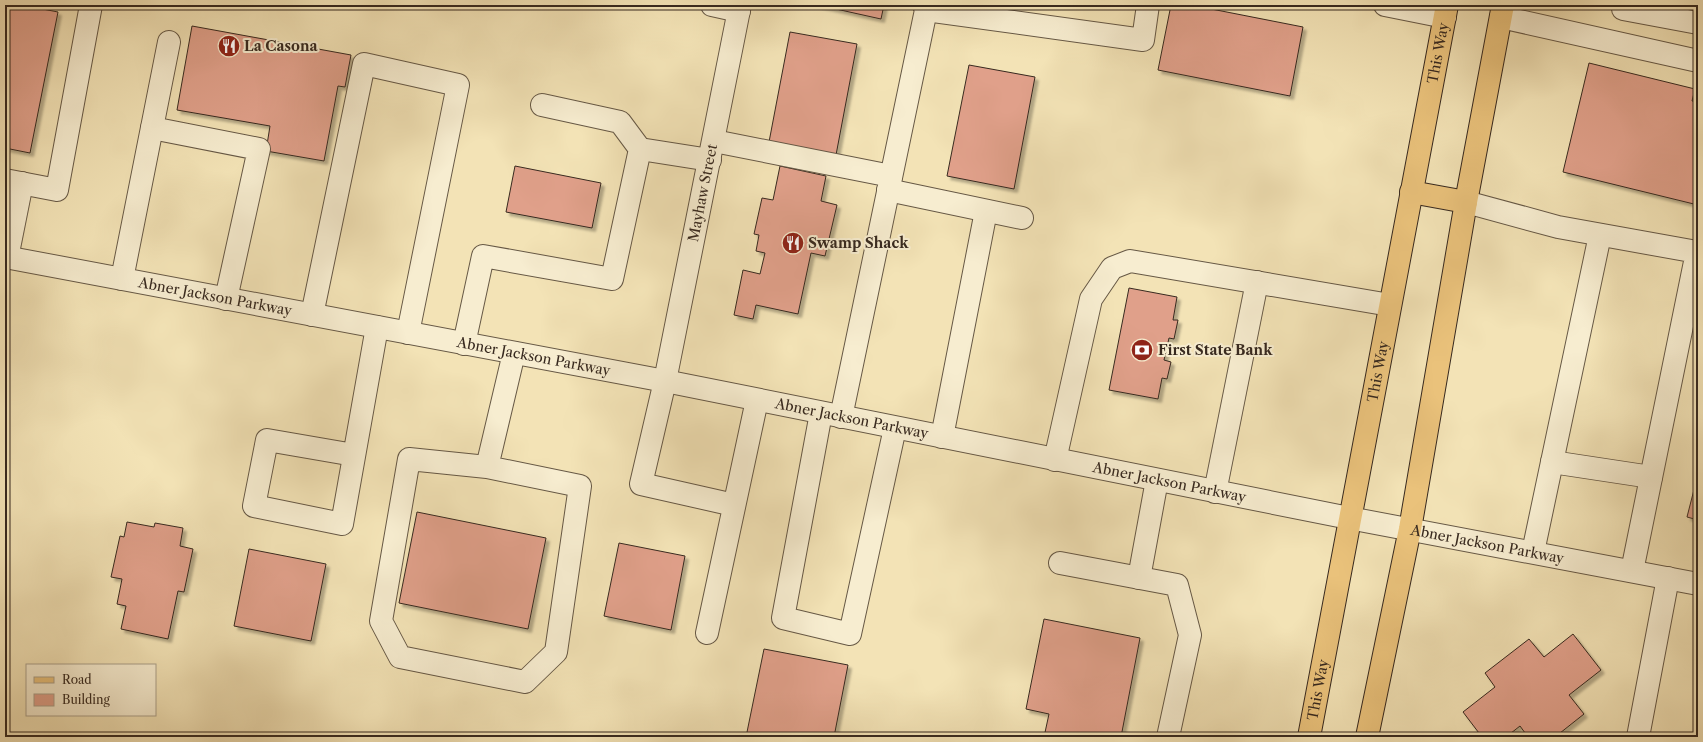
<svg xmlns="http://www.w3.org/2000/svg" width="1703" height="742" viewBox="0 0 1703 742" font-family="'Libre Caslon Text',serif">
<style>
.building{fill:#e0a08a;stroke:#37291f;filter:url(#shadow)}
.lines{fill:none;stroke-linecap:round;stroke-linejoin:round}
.minor-casing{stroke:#665845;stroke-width:24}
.major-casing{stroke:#37291f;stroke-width:24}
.minor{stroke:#f7edd0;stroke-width:22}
.major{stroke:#eac27b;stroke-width:22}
.labels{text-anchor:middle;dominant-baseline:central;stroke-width:4;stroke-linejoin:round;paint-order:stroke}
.poi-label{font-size:14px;font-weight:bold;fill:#37291f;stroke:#f7edd0;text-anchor:start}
.street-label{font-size:14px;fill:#37291f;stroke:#f7edd0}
</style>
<defs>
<filter id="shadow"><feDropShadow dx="3.5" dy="3.5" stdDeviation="1" flood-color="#0004"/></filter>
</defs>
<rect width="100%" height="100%" fill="#f3e3b6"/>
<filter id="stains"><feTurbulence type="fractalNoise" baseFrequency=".005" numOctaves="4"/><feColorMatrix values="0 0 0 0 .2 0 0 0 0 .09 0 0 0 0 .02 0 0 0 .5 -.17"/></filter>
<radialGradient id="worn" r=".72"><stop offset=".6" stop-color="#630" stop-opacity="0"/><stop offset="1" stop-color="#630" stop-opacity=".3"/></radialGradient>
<path class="building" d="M5,5H22L58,12L30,153L5,148Z
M818,5H884L881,19Z
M1171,5H1191L1303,27L1290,96L1158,70Z
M192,26L351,55L345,87L338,86L324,161L266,151L270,126L177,110Z
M790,32L857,44L836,155L769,142Z
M1589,63L1695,89L1692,101L1698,102V205L1563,172Z
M969,65L1035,77L1014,189L947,176Z
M515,166L601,183L592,228L506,212Z
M780,166L826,176L821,201L837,205L825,256L811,253L798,314L756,305L753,319L734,315L743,270L760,274L765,253L756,251L759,235L754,234L762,198L773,200Z
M1129,288L1177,297L1173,320H1178L1174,339L1169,338L1164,360L1171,362L1167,379L1162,378L1158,399L1109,390Z
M1698,474V520L1687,517Z
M417,512L546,538L528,629L399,603Z
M127,522L154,527L155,523L183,528L180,546L193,549L184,592L178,591L168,639L121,629L126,606L117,604L122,579L111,577L120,536L124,537Z
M619,543L685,556L671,630L604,616Z
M249,549L326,564L311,641L234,626Z
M1044,619L1140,638L1121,737H1044L1049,714L1026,709Z
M1573,634L1601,670L1569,695L1584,714L1555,737H1528L1520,726L1506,737H1482L1463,712L1495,687L1485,673L1529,639L1544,657Z
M764,649L848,665L834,737H746Z"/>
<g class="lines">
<g class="minor-casing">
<g id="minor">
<path d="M712,5L739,11"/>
<path d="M1385,5L1445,17"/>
<path d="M1623,5V9L1698,23"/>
<path d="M926,10L1143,40L1148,5"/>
<path d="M1501,17L1698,61"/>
<path d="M152,128L259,149L226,299"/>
<path d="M714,141L891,176"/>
<path d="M640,149L710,160"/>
<path d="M5,180L57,190L91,5"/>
<path d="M888,190L1022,218"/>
<path d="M1466,202L1558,227L1697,252L1632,571"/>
<path id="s1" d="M5,257L665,381L1349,518L1698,584"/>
<path d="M7,258L22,183"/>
<path d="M122,279L169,42"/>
<path d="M312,315L364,64L458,85L408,333"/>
<path d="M464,344L483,256L612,279L640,149L620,122L542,105"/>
<path d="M821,413L783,618L850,634L895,428"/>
<path d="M841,417L926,10L924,5"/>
<path d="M942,437L986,211"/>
<path d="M354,455L267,440L254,506L342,524L377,327"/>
<path d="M1055,460L1091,299L1112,268L1130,261L1390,305"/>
<path d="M1552,462L1651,477"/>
<path d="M487,467L580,486L556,652L525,682L400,657L381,621L409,459L487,467L514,353"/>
<path d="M1215,492L1257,282"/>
<path id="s2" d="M734,505L641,484L665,381L740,5"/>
<path d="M1533,552L1600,235"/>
<path d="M1060,563L1177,585L1190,635L1168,737"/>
<path d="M1139,578L1157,480"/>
<path d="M707,633L757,400"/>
<path d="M1638,737L1668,578"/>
</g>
</g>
<g class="major-casing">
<g id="major">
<path d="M1411,192L1466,202"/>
<path id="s3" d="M1309,737L1447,5"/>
<path d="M1367,737L1410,529L1466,202L1503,5"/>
</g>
</g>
<use href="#minor" class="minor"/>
<use href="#major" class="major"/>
</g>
<defs>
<g id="restaurant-disc" transform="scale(1.15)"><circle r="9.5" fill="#8f2418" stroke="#f7edd0"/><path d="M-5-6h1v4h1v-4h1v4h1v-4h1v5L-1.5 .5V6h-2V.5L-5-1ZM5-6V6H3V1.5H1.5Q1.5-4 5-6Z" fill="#fff"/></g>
<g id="bank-disc" transform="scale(1.15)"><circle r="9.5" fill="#8f2418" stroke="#f7edd0"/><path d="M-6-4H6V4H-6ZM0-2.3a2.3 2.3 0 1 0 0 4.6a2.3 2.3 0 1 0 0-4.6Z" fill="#fff"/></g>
</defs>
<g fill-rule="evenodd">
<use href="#restaurant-disc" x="229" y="46"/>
<use href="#restaurant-disc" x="793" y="243"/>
<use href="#bank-disc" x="1142" y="350"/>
</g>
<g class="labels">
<g class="poi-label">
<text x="244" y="46">La Casona</text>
<text x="808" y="243">Swamp Shack</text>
<text x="1158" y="350">First State Bank</text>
</g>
<g class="street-label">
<text stroke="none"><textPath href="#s3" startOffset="696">This Way</textPath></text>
<text stroke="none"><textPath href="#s2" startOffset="393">Mayhaw Street</textPath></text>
<text stroke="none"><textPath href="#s1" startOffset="214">Abner Jackson Parkway</textPath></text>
<text stroke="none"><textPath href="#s1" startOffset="538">Abner Jackson Parkway</textPath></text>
<text stroke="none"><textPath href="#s3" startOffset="372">This Way</textPath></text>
<text stroke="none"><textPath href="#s1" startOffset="862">Abner Jackson Parkway</textPath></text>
<text stroke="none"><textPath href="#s1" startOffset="1186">Abner Jackson Parkway</textPath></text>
<text stroke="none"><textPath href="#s1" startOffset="1510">Abner Jackson Parkway</textPath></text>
<text stroke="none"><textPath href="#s3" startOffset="48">This Way</textPath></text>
</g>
</g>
<rect width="1703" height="742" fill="none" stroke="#f3e3b6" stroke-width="20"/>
<rect x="6" y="6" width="1691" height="730" fill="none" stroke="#37291f" stroke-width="2"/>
<rect x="10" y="10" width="1683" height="722" fill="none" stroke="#37291f"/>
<rect x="26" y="664" width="130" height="52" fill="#f7edd0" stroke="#aa9f89"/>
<rect x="34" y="677" width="20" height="6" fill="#eac27b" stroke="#aa9f89"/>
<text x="62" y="684" font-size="12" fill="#37291f">Road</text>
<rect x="34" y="694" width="20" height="12" fill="#e0a08a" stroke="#aa9f89"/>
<text x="62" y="704" font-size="12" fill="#37291f">Building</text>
<rect width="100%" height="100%" filter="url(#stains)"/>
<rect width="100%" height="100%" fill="url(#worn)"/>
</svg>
